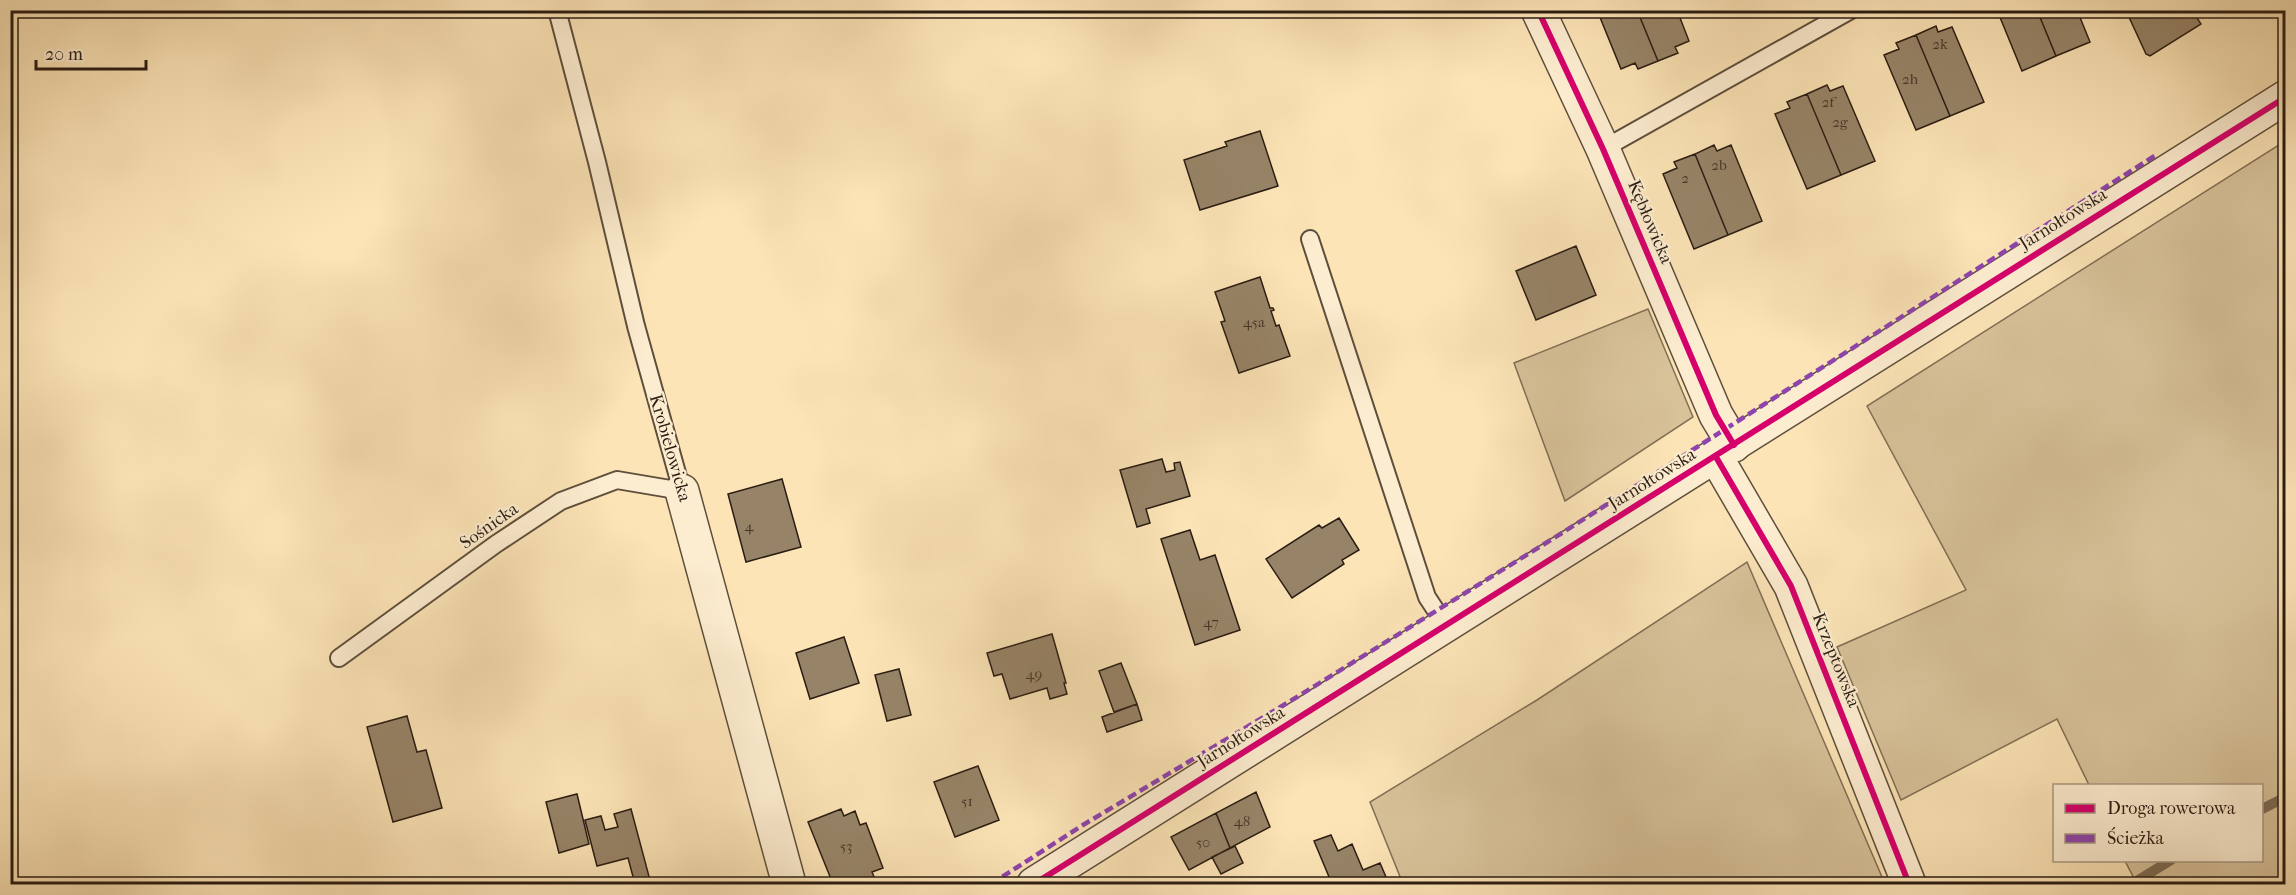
<svg xmlns="http://www.w3.org/2000/svg" width="2296" height="895" viewBox="0 0 2296 895" font-family="'IM FELL French Canon',serif">
<style>
.green{fill:#d8c29a;stroke:#816f56;stroke-width:1.5}
.lines{fill:none;stroke-linecap:round;stroke-linejoin:round}
.stream{stroke:#7d6b54;stroke-width:10}
.building{fill:#978468;stroke:#2a1c13;stroke-width:1.5}
.service-casing{stroke:#5e4e3c;stroke-width:20}
.minor-casing{stroke:#5e4e3c;stroke-width:36}
.tertiary-casing{stroke:#5e4e3c;stroke-width:36}
.service{stroke:#fdedd0;stroke-width:16}
.minor{stroke:#fdedd0;stroke-width:33}
.tertiary{stroke:#fdedd0;stroke-width:33}
.quiet{stroke:#8e44ad;stroke-width:4.5;stroke-dasharray:9 4.5;stroke-linecap:butt}
.cycleway-casing{stroke:#fdedd0;stroke-width:10}
.cycleway{stroke:#d6006c;stroke-width:6}
.labels{text-anchor:middle;dominant-baseline:central;stroke-width:4.5;stroke-linejoin:round;paint-order:stroke}
.number-label{font-size:15px;fill:#453628}
.street-label{font-size:18px;fill:#2a1c13;stroke:#fdedd0}
</style>
<rect width="100%" height="100%" fill="#fce4b6"/>
<filter id="stains"><feTurbulence type="fractalNoise" baseFrequency=".00333" numOctaves="4"/><feColorMatrix values="0 0 0 0 .2 0 0 0 0 .09 0 0 0 0 .02 0 0 0 .5 -.17"/></filter>
<radialGradient id="worn" r=".72"><stop offset=".6" stop-color="#630" stop-opacity="0"/><stop offset="1" stop-color="#630" stop-opacity=".3"/></radialGradient>
<path class="green" d="M2285,141V884H2137L2125,861L2262,860V786L2089,785L2057,719L1901,800L1837,647L1966,590L1867,406Z
M1648,309L1693,417L1565,501L1514,363Z
M1747,562L1885,884H1403L1370,802L1537,700Z"/>
<g class="lines">
<path class="stream" d="M2262,809L2286,797
M2132,884L2171,860"/>
</g>
<path class="building" d="M1597,10H1637L1658,61L1638,69L1635,63L1621,69Z
M1637,10H1677L1689,41L1675,47L1678,53L1658,61Z
M1997,10H2037L2056,56L2022,71Z
M2037,10H2077L2090,42L2056,56Z
M2134,10H2192L2201,24L2150,56L2146,54L2128,15Z
M1936,26L1938,32L1952,27L1984,102L1950,116L1916,35Z
M1916,35L1950,116L1916,130L1884,55L1899,49L1896,43Z
M1827,85L1830,91L1843,86L1875,161L1841,175L1807,94Z
M1807,94L1841,175L1807,189L1775,114L1790,108L1787,102Z
M1260,131L1278,186L1200,210L1184,160L1227,146L1225,142Z
M1714,145L1717,151L1731,145L1762,221L1728,235L1695,154Z
M1695,154L1728,235L1694,249L1663,174L1677,168L1674,162Z
M1576,246L1596,295L1536,320L1516,271Z
M1260,277L1270,308H1273L1274,310L1271,311L1276,326L1279,325L1290,356L1239,373L1221,322L1225,321L1215,292Z
M1162,459L1166,472L1175,470L1174,463L1180,462L1190,496L1146,509L1150,523L1137,527L1120,470Z
M782,479L801,547L746,562L728,494Z
M1339,518L1359,550L1342,560L1344,564L1292,598L1266,559L1319,525L1322,528Z
M1190,530L1200,560L1215,555L1240,630L1195,645L1161,539Z
M1052,634L1066,683H1064L1067,694L1050,699L1047,688L1010,699L1002,674L994,676L987,653Z
M844,637L859,683L810,699L796,653Z
M1121,663L1137,704L1114,712L1099,671Z
M899,669L911,715L887,721L875,675Z
M1137,704L1142,720L1107,732L1102,717Z
M407,716L417,752L426,750L442,808L393,822L367,727Z
M978,766L999,820L955,837L934,782Z
M1256,792L1270,827L1230,848L1216,813Z
M577,794L589,844L559,853L546,802Z
M631,809L651,884H635L628,858L597,866L585,820L601,816L605,830L618,827L614,814Z
M841,809L844,816L855,811L860,825L866,823L883,868L872,872L877,884H833L808,822Z
M1216,813L1230,848L1189,870L1171,837Z
M1331,835L1338,851L1352,844L1363,870L1380,863L1389,884H1332L1314,841Z
M1235,846L1243,863L1221,874L1212,857Z"/>
<g class="lines">
<g class="service-casing">
<path id="service" d="M1603,149L1851,10
M1310,239L1427,597L1446,626
M339,658L496,544L561,501L617,480L682,491L636,326L597,162L557,10"/>
</g>
<g class="minor-casing">
<path id="minor" d="M1538,10L1603,149L1716,415L1734,445
M1716,457L1791,586L1909,884
M682,491L789,884"/>
</g>
<g class="tertiary-casing">
<path id="tertiary" d="M1034,884L2286,97"/>
</g>
<use href="#service" class="service"/>
<use href="#minor" class="minor"/>
<use href="#tertiary" class="tertiary"/>
<path class="quiet" d="M991,884L1083,825L1297,697L1562,533L2156,155"/>
<g class="cycleway-casing">
<path id="cycleway" d="M1538,10L1603,149L1716,415L1734,445
M1716,457L1791,586L1909,884
M1034,884L2286,97"/>
</g>
<use href="#cycleway" class="cycleway"/>
</g>
<g class="labels">
<g class="number-label">
<text x="1940" y="44">2k</text>
<text x="1910" y="79">2h</text>
<text x="1828" y="102">2f</text>
<text x="1840" y="122">2g</text>
<text x="1719" y="165">2b</text>
<text x="1685" y="178">2</text>
<text x="1254" y="322">45a</text>
<text x="749" y="526">4</text>
<text x="1211" y="622">47</text>
<text x="1034" y="674">49</text>
<text x="967" y="801">51</text>
<text x="1242" y="821">48</text>
<text x="1203" y="842">50</text>
<text x="846" y="846">53</text>
</g>
<g class="street-label">
<text transform="translate(2063 219) rotate(-32)">Jarnołtowska</text>
<text transform="translate(1650 222) rotate(67)">Kębłowicka</text>
<text transform="translate(670 448) rotate(74)">Krobielowicka</text>
<text transform="translate(1652 479) rotate(-32)">Jarnołtowska</text>
<text transform="translate(489 526) rotate(-35)">Sośnicka</text>
<text transform="translate(1836 660) rotate(68)">Krzeptowska</text>
<text transform="translate(1241 737) rotate(-32)">Jarnołtowska</text>
</g>
</g>
<rect width="2296" height="895" fill="none" stroke="#fce4b6" stroke-width="36"/>
<rect x="12" y="12" width="2272" height="871" fill="none" stroke="#2a1c13" stroke-width="3"/>
<rect x="18" y="18" width="2260" height="859" fill="none" stroke="#2a1c13" stroke-width="1.5"/>
<rect x="2053" y="784" width="210" height="78" fill="#fdedd0" stroke="#a99984" stroke-width="1.5"/>
<rect x="2065" y="804" width="30" height="9" fill="#d6006c" stroke="#a99984" stroke-width="1.5"/>
<text x="2107" y="814" font-size="18" fill="#2a1c13">Droga rowerowa</text>
<rect x="2065" y="834" width="30" height="9" fill="#8e44ad" stroke="#a99984" stroke-width="1.5"/>
<text x="2107" y="844" font-size="18" fill="#2a1c13">Ścieżka</text>
<path d="M36 60v9h110v-9" fill="none" stroke="#2a1c13" stroke-width="3"/>
<text x="45" y="60" font-size="18" fill="#2a1c13" stroke="#fdedd0" stroke-width="4.5" paint-order="stroke">20 m</text>
<rect width="100%" height="100%" filter="url(#stains)"/>
<rect width="100%" height="100%" fill="url(#worn)"/>
</svg>
